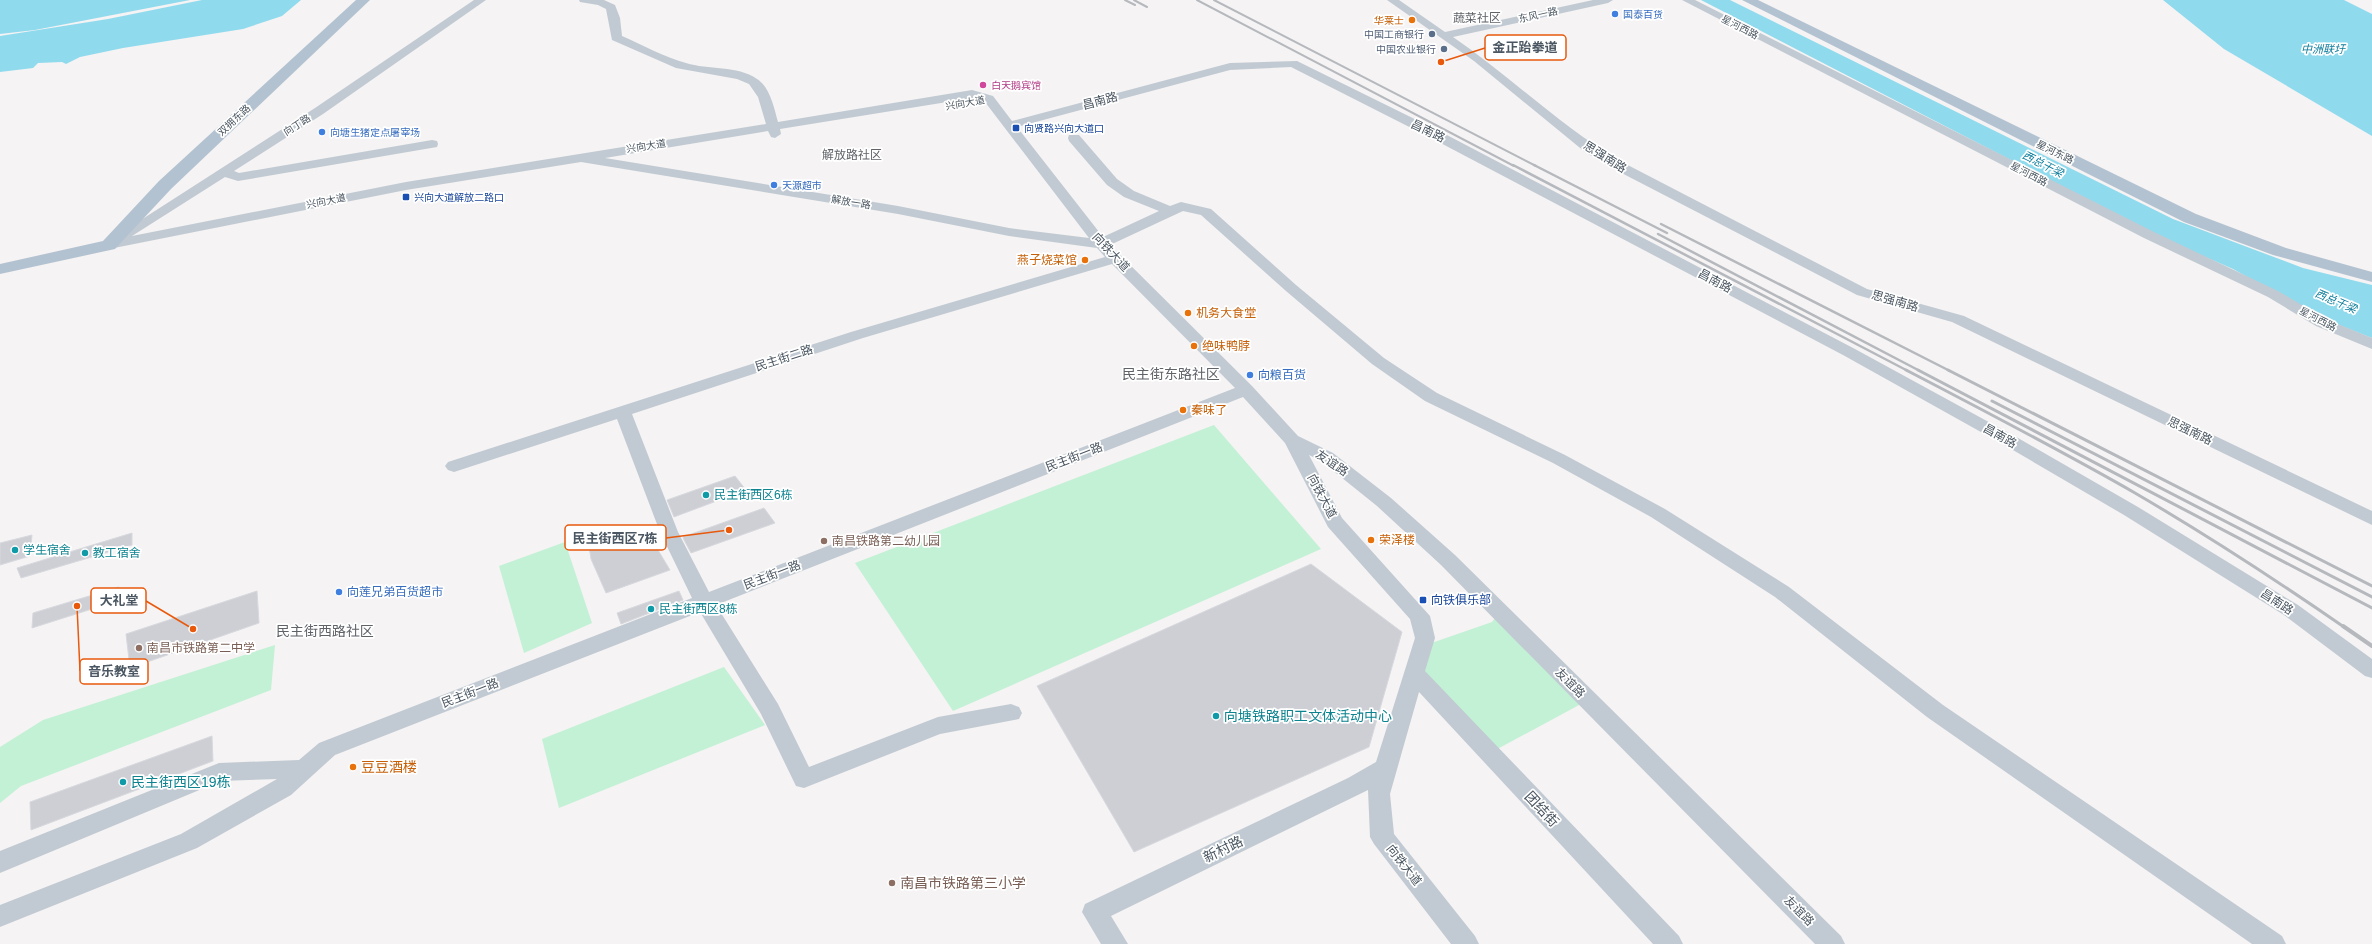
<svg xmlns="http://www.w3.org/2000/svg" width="2372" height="944" viewBox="0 0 2372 944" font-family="Arial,'Noto Sans SC',sans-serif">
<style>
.green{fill:#c3f1d5}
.water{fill:#90daee}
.building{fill:#cdcfd5;stroke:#d7d9de}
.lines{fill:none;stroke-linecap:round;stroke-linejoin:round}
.minor{fill:#c1cad2;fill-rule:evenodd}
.major{fill:#b3c2d1;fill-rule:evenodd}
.rail-far3{stroke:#b5b8bd;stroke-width:2}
.rail-far2{stroke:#b5b8bd;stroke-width:2.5}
.rail-far1{stroke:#b5b8bd;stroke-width:3}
.rail{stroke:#b5b8bd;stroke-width:4}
.shop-dot{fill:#3f7fe0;stroke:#fff;stroke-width:1.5}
.food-dot{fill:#e8710a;stroke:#fff;stroke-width:1.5}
.service-dot{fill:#5c6f8a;stroke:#fff;stroke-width:1.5}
.hotel-dot{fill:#d1479c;stroke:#fff;stroke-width:1.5}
.transit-dot{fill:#1a4fb4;stroke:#fff;stroke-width:1.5}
.culture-dot{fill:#0f9aa8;stroke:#fff;stroke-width:1.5}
.education-dot{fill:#8d6e63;stroke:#fff;stroke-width:1.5}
.labels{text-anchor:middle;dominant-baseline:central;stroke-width:3.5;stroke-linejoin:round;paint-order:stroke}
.far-shop-label{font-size:10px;fill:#366cbe;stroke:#fff;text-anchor:start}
.far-street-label{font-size:10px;fill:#4a5661;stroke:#fff}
.far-food-label{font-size:10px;fill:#c56008;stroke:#fff;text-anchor:end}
.far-service-label{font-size:10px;fill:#4e5e75;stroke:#fff;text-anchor:end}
.far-hotel-label{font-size:10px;fill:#b23c85;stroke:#fff;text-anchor:start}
.far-transit-label{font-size:10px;fill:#164399;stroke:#fff;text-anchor:start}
.far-water-label{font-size:11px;font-style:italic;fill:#0c7c9b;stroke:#fff}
.far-quarter-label{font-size:12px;fill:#5f6368;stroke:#fff}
.street-label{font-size:12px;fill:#4a5661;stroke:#fff}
.food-label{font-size:12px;fill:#c56008;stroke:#fff;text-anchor:start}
.shop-label{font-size:12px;fill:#366cbe;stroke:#fff;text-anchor:start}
.culture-label{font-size:12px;fill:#0d838f;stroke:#fff;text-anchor:start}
.education-label{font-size:12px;fill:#785e54;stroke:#fff;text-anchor:start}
.transit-label{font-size:12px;fill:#164399;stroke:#fff;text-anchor:start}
.quarter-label{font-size:14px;fill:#5f6368;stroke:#fff}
.near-culture-label{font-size:14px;fill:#0d838f;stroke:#fff;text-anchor:start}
.near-food-label{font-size:14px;fill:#c56008;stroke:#fff;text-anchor:start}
.near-street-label{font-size:14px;fill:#4a5661;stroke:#fff}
.near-education-label{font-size:14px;fill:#785e54;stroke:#fff;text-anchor:start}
.leader{fill:none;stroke:#e8590c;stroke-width:1.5}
.callout-dot{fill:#e8590c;stroke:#fff;stroke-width:1.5}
.callout{fill:#fff;stroke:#e8590c;stroke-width:1.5}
.callout-label{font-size:13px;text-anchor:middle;font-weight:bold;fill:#4a5661}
</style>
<rect width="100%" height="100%" fill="#f5f3f3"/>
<path class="green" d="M1214,425L1321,549L953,711L855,563Z
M565,542L592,623L524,653L499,566Z
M1504,606L1592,698L1490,753L1416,669L1420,647L1492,622Z
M275,645L271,690L21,786L0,803V747L43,720Z
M724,667L765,725L559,808L542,739Z"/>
<path class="water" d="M0,0H190L35,30L0,34Z
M202,0H301L282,16L243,29L123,48L80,57L66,64L62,62L38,63L33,68L0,72V36L108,19Z
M1701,0H1730L2173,219L2303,268L2372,285V338L2321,318L2233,269L2162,238Z
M2163,0H2344L2372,14V136L2224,49Z"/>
<path class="building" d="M735,476L746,490L674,517L667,500Z
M764,508L775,523L691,553L684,540L683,537Z
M648,526L657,538L652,540L670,570L606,593L591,559L589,546Z
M132,533V545L21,578L17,568Z
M32,535L30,556L0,565V543Z
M1311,564L1402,632L1369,747L1134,852L1037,686Z
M119,587L120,600L32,628L33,613Z
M257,591L259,623L130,668L126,634Z
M679,591L683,600L621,624L617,613Z
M212,736L213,761L31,830L30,802Z"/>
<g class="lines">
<path class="minor" d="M474,0H486L323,114L234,171L239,173L432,140L437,141L438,144L437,147L238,181L225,177L132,236L406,182L766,124L758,97L749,84L737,79L676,68L612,40L606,9L598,5L580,2L579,0H604L615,5L620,18L622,36C643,45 664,57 686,63C708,70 737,65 757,79C770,87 774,108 778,122L972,90L993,96L1012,121L1230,63L1297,61L1443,133L1855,349L2018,438L2138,507L2298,605L2372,659V678L2365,676L2284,615L2124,515L2006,446L1843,355L1433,139L1291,67L1230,70L1017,127L1103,237L1159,211L1124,197L1107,185L1069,141L1068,138L1069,135H1079L1117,179L1134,191L1170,206L1181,202L1211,209L1296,285L1384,358L1437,393L1565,455L1665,509L1789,587L1943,705L2282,936L2286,944H2252L1927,717L1775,597L1651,517L1553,463L1425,401L1372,364L1286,291L1201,215L1183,211L1110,245L1252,386L1298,436L1333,453L1391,498L1455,555L1841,936L1845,944H1815L1441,565L1377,506L1321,461L1309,455L1342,518L1430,616L1435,638L1425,671L1679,936L1683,944H1653L1419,692L1390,794L1394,834L1475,936L1479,944H1451L1374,844L1370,837L1368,790L1111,916L1128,944H1101L1082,912L1085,904L1348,778L1376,762L1415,638L1410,619L1328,527L1285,443L1243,397L716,605L778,704L809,767L938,717L1011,704L1019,707L1022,713L1019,719L940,734L804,788L796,786L761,714L700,612L335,755L291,795L197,848L0,927V905L181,834L277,779L221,781L0,873V851L219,763L299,760L319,743L692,598L660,532L617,419L454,472L448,470L445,466L448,462L851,332L1105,257L1097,248L1009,236L898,214L581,162L406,190L109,249L102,245L315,108ZM972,98L985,102L1089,238L1009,228L898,206L605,158L768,131L771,137L775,138L781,134L780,129ZM1112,264L1235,388L709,592L678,532L632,414L863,338Z
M1387,0H1399L1445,32L1593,0H1613L1608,3L1453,37C1510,76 1560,126 1620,161L1867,289L1964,316L2372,511V525L1952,322L1857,295L1610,167L1585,152L1474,61Z
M1682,0H1695L2154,232L2278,291L2328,320L2372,338V349L2316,326L2268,297L2144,238Z"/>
<path class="major" d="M356,0H370L171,189L115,249L0,274V264L103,241L159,181Z
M1742,0H1758L2196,214L2286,248L2372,272V282L2273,255L2184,222Z"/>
<path class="rail-far3" d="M1125,0L1135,5
M1134,0L1147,7
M1197,0L1514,166
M1214,0L1536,166"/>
<path class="rail-far2" d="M1513,165L1908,371
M1534,165L1667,233
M1661,224L1950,371
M1658,234L1920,371"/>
<path class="rail-far1" d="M1906,370C1983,410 2060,450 2135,493C2207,535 2276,580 2344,627
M1918,370L2372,608
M1948,370L2372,586
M1992,401L2372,597"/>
<path class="rail" d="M2343,626L2372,646"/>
</g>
<g class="shop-dot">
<circle cx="1615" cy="14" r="4"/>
<circle cx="322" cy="132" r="4"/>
<circle cx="774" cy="185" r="4"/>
<circle cx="1250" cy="375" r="4"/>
<circle cx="339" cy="592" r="4"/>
</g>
<g class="food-dot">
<circle cx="1412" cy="20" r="4"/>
<circle cx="1085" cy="260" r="4"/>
<circle cx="1188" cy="313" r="4"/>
<circle cx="1194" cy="346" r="4"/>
<circle cx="1183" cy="410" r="4"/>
<circle cx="1371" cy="540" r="4"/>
<circle cx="353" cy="767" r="4"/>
</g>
<g class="service-dot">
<circle cx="1432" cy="34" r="4"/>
<circle cx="1444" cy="49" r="4"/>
</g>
<circle class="hotel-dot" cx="983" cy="85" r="4"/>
<g class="transit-dot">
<rect x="1012" y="124" width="8" height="8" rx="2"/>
<rect x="402" y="193" width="8" height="8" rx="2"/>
<rect x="1419" y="596" width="8" height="8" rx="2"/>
</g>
<g class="culture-dot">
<circle cx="706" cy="495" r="4"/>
<circle cx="15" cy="550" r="4"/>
<circle cx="85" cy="553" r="4"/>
<circle cx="651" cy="609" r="4"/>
<circle cx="1216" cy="716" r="4"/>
<circle cx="123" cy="782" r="4"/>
</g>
<g class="education-dot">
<circle cx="824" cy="541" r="4"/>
<circle cx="139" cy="648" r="4"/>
<circle cx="892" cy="883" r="4"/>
</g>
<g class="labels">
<g class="far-shop-label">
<text x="1623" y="14">国泰百货</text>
<text x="330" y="132">向塘生猪定点屠宰场</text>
<text x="782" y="185">天源超市</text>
</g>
<g class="far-street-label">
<text transform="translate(1538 15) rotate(-12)">东风一路</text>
<text transform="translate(1740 27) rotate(27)">星河西路</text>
<text transform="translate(965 103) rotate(-10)">兴向大道</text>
<text transform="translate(234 120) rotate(-43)">双拥东路</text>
<text transform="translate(297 125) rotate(-33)">向丁路</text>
<text transform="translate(646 146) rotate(-9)">兴向大道</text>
<text transform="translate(2055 152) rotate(26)">星河东路</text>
<text transform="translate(2029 174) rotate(27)">星河西路</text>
<text transform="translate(326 201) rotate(-11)">兴向大道</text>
<text transform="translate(851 202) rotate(9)">解放一路</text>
<text transform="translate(2318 319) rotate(27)">星河西路</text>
</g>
<g class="far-food-label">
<text x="1404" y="20">华莱士</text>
</g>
<g class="far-service-label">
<text x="1424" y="34">中国工商银行</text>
<text x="1436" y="49">中国农业银行</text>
</g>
<g class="far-hotel-label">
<text x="991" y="85">白天鹅宾馆</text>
</g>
<g class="far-transit-label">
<text x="1024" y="128">向贤路兴向大道口</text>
<text x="414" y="197">兴向大道解放二路口</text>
</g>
<g class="far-water-label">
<text x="2323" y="49">中洲联圩</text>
<text transform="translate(2043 164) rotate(27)">西总干梁</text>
<text transform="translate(2336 301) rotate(23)">西总干梁</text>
</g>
<g class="far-quarter-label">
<text x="1477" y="18">蔬菜社区</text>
<text x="852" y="155">解放路社区</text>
</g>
<g class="street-label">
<text transform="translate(1100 101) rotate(-15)">昌南路</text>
<text transform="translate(1428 131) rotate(26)">昌南路</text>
<text transform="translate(1605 157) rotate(32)">思强南路</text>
<text transform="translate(1111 252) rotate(47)">向铁大道</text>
<text transform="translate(1715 281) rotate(28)">昌南路</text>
<text transform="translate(1895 301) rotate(16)">思强南路</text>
<text transform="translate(784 358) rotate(-18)">民主街二路</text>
<text transform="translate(2190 431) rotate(26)">思强南路</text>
<text transform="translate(2000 436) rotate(29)">昌南路</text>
<text transform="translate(1074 457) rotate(-21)">民主街一路</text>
<text transform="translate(1332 463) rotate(34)">友谊路</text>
<text transform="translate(1322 496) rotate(62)">向铁大道</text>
<text transform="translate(772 575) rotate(-21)">民主街一路</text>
<text transform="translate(2277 602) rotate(33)">昌南路</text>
<text transform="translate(1570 683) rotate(45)">友谊路</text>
<text transform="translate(470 693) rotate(-21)">民主街一路</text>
<text transform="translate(1404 865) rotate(52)">向铁大道</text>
<text transform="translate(1799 911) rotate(45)">友谊路</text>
</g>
<g class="food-label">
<text x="1077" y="260" text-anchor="end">燕子烧菜馆</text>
<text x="1196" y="313">机务大食堂</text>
<text x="1202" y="346">绝味鸭脖</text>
<text x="1191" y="410">秦味了</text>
<text x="1379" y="540">荣泽楼</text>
</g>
<g class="shop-label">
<text x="1258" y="375">向粮百货</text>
<text x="347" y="592">向莲兄弟百货超市</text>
</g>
<g class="culture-label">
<text x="714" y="495">民主街西区6栋</text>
<text x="23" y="550">学生宿舍</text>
<text x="93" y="553">教工宿舍</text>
<text x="659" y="609">民主街西区8栋</text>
</g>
<g class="education-label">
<text x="832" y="541">南昌铁路第二幼儿园</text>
<text x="147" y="648">南昌市铁路第二中学</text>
</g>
<g class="transit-label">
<text x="1431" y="600">向铁俱乐部</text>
</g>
<g class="quarter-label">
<text x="1171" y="374">民主街东路社区</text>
<text x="325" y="631">民主街西路社区</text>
</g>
<g class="near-culture-label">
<text x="1224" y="716">向塘铁路职工文体活动中心</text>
<text x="131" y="782">民主街西区19栋</text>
</g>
<g class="near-food-label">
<text x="361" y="767">豆豆酒楼</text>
</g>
<g class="near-street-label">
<text transform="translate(1542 809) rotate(47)">团结街</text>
<text transform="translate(1223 849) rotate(-26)">新村路</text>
</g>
<g class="near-education-label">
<text x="900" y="883">南昌市铁路第三小学</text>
</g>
</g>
<path class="leader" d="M1441 62L1485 48M729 530L666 538M193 629L146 601M77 606L80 671"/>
<g class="callout-dot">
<circle cx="1441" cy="62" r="4"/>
<circle cx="729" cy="530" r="4"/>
<circle cx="193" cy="629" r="4"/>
<circle cx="77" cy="606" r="4"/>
</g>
<g class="callout">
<rect x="1485" y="35" width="81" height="25" rx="4"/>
<rect x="565" y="525" width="101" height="25" rx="4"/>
<rect x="91" y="588" width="55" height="25" rx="4"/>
<rect x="80" y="659" width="68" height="25" rx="4"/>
</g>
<g class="callout-label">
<text x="1525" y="52">金正跆拳道</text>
<text x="615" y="543">民主街西区7栋</text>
<text x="119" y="605">大礼堂</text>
<text x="114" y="676">音乐教室</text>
</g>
</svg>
